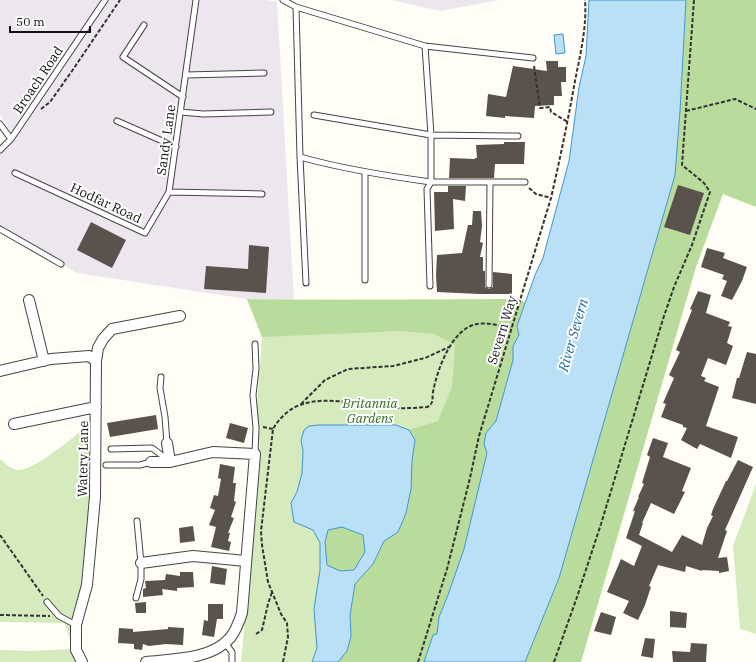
<svg xmlns="http://www.w3.org/2000/svg" width="756" height="662" viewBox="0 0 756 662" font-family="'IBM Plex Serif',serif">
<style>
.industrial{fill:#eee6ef}
.green{fill:#d5ebbd}
.forest{fill:#b9dc9c}
.water{fill:#b9e0f7;stroke:#3f96cf;fill-rule:evenodd}
.building{fill:#5a524d}
.lines{fill:none;stroke-linecap:round;stroke-linejoin:round}
.lane-casing{stroke:#444;stroke-width:7}
.street-casing{stroke:#444;stroke-width:12}
.path{stroke:#333;stroke-width:2;stroke-dasharray:4 2;stroke-linecap:butt}
.lane{stroke:#fff;stroke-width:5}
.street{stroke:#fff;stroke-width:10}
.labels{text-anchor:middle;dominant-baseline:central;stroke-width:4;stroke-linejoin:round;paint-order:stroke}
.street-label{font-size:13px;fill:#111;stroke:#fff}
.park-label{font-size:13px;font-style:italic;fill:#2f6b1f;stroke:#fff}
.water-label{font-size:14px;font-style:italic;fill:#1768a6;stroke:#fff}
</style>
<rect width="100%" height="100%" fill="#fffdf5"/>
<path class="industrial" d="M0,0H266L277,2L294,300L247,299L77,273L0,229V150L13,135L0,114Z
M392,0H499L440,11Z"/>
<path class="green" d="M247,299L391,300L509,309L419,662H241L260,458L259,427L257,407L262,337Z
M97,418L96,487L76,625L82,662H0V650L31,651L71,649L70,638L64,623L0,622V459C5,463 11,470 18,470C34,472 83,429 97,418Z
M756,484V634L740,629L733,546Z"/>
<path class="forest" d="M686,0H756V207L723,194L696,267L581,662H525L559,578L675,175L680,111Z
M247,299L294,300L516,299L525,302L517,326L519,335L513,346V360L496,421L486,433L484,444L487,453L464,549L448,595L439,617L437,635H433L424,662H338L347,651L351,637L350,615L355,584L373,564L384,541L398,532L412,461L415,440L409,430L438,421L452,387L455,345L434,334L401,331L262,337Z
M342,527L363,535L365,552L354,570L340,571L327,565L325,542L328,530Z"/>
<path class="water" d="M589,0H686L680,111L675,175L559,578L525,662H424L433,635L437,634L439,617L448,595L464,549L487,453L484,444L486,433L496,421L513,360V346L519,335L517,326L535,275L543,258L569,161L579,87L586,56Z
M563,34L565,53L556,54L554,35Z
M319,425H396L409,430L415,440L412,461L411,489L406,513L398,532L384,541L373,564L355,584L350,615L351,637L347,651L338,662H312L317,648L314,609L320,570V543L313,530L294,522L291,503L297,492L302,473L303,451L301,440L304,430L309,426ZM342,527L363,535L365,552L354,570L340,571L327,565L325,542L328,530Z"/>
<path class="building" d="M546,61H558V67H566V82H561L562,96H554V105L535,106L534,118L505,116V118L486,116L488,94L506,97L513,66L547,71Z
M504,142H525L524,164H495L494,178H449L450,158L475,159V158H477L476,145L504,144Z
M678,185L704,193L690,235L664,227Z
M448,186H466L465,201L453,199L454,229L435,231L434,192H448Z
M473,211H481L482,226L480,242L483,243L480,257H483V271H485V287L489,289L493,287V272L512,274V294H479L437,292L436,275L437,255L462,253L468,225H472Z
M91,222L126,240L112,268L77,250Z
M249,245L269,247L266,293L204,289L206,266L248,269Z
M707,248L725,253L723,258L747,267L742,281L732,300L721,296L727,281L722,279L724,275L701,267Z
M698,291L711,295L706,313L730,322L728,326L732,327L727,343L733,346L726,365L708,358L701,376L706,378L704,381L719,387L706,426L738,437L731,458L700,444L697,449L681,440L687,428L683,427V425L661,417L666,404L663,403L674,378L669,375L680,352L676,350L692,310L690,309Z
M747,352L756,354V404L732,398L737,378H739Z
M156,415L158,429L110,437L107,423Z
M230,423L248,428L244,443L226,438Z
M653,438L668,443L663,457L691,468L682,491L685,492L674,514L651,503L642,523H643L639,535L672,552L682,535L702,545L707,528L713,516L711,515L713,509L726,481H727L738,460L753,467L725,530L727,531L718,558L727,557L729,571L719,573V571L702,570V571L686,566L685,572L658,565L649,586L651,587L645,605L638,620L623,613L629,601L607,592L621,559L634,566L642,546L626,538L635,511H633L639,497H638L644,484L642,483L650,457L647,455Z
M220,464L235,467L233,483H236L234,501L236,502L231,517L234,518L228,533H230L228,541L231,542L229,551L211,547L216,527L209,525L215,510L210,508L214,495L218,496L221,479L218,478Z
M193,526L195,541L180,543L179,528Z
M212,566L227,569L225,585L210,583Z
M180,572H193L194,587L177,588V591L162,589L163,595L143,597V589L146,588L145,581L165,580L166,574L180,576Z
M146,602V613H136L135,603Z
M208,604H223V619H217L214,637L202,635L204,620L208,621Z
M670,611L687,613L686,628L670,627Z
M601,612L616,617L611,635L594,631Z
M168,627L184,628L183,645L166,644L149,646L143,644L142,650L134,649V644L118,643L119,628L133,629V632L168,629Z
M645,638L655,639L653,658L641,656Z
M691,643L707,644L706,662H673L672,651L690,652Z"/>
<g class="lines">
<g class="lane-casing">
<path id="lane" d="M196,0L169,192L262,194
M283,0L296,7L425,46L431,135V182H525
M296,7L300,157C343,169 387,176 431,182L427,189L430,286
M144,25L123,57L183,97
M425,46L533,58
M186,75L264,73
M181,112L203,114L271,112
M314,115L431,135L518,136
M117,121L176,147
M0,124L11,139
M0,150L11,139L105,0
M300,157L306,283
M15,173L145,233L169,192
M0,229L61,264
M365,280V173
M489,285L490,182
M161,377L160,388L165,417L167,443
M111,449L152,448L168,460
M255,454L256,428L253,395L256,369L255,344
M106,465H140L151,462
M136,598L141,579V563L137,521
M47,602L59,616L76,625
M225,643L232,652V662"/>
</g>
<g class="street-casing">
<path id="street" d="M29,300L44,361
M0,371L51,359L89,356L96,361
M14,424L96,407
M167,443L170,462
M141,563L193,556L246,561
M82,662L76,650V625L87,585L95,497L96,361L98,348L103,339L112,329L180,316
M146,662C172,659 211,660 230,638C236,631 239,622 242,613L255,454L213,452L170,462H151"/>
</g>
<path class="path" d="M534,66L540,108L550,107L551,112L568,122
M41,109L50,102L72,71L120,0
M686,111L735,99L756,109
M529,188L536,194L551,198
M301,404L325,380L348,369L393,366L425,358L449,347
M263,427L273,429
M0,535L43,596
M0,615L50,616
M256,634L262,630L268,604L272,592
M283,662L288,637L287,623L281,614L268,582L262,545L261,531L273,429C279,418 291,407 303,404C327,396 362,405 386,407C400,409 413,408 427,407C434,404 432,399 433,392C437,370 452,328 477,324C488,322 500,326 511,328
M418,662L447,569L470,478L479,436L551,198C560,159 568,120 575,81C580,55 587,28 585,0
M554,662L577,597L601,524L663,319L674,287L692,245L710,192L704,183L682,165L694,0"/>
<use href="#lane" class="lane"/>
<use href="#street" class="street"/>
</g>
<g class="labels">
<g class="street-label">
<text transform="translate(38 80) rotate(-56)">Broach Road</text>
<text transform="translate(166 140) rotate(-82)">Sandy Lane</text>
<text transform="translate(106 203) rotate(25)">Hodfar Road</text>
<text transform="translate(502 330) rotate(-73)">Severn Way</text>
<text transform="translate(83 459) rotate(-89)">Watery Lane</text>
</g>
<g class="park-label">
<text x="370" y="403">Britannia<tspan x="370" dy="15">Gardens</tspan></text>
</g>
<g class="water-label">
<text transform="translate(573 335) rotate(-74)">River Severn</text>
</g>
</g>
<path d="M10 26v6h80v-6" fill="none" stroke="#111111" stroke-width="2"/>
<text x="16" y="26" font-size="12" fill="#111111" stroke="#ffffff" stroke-width="3" paint-order="stroke">50 m</text>
</svg>
